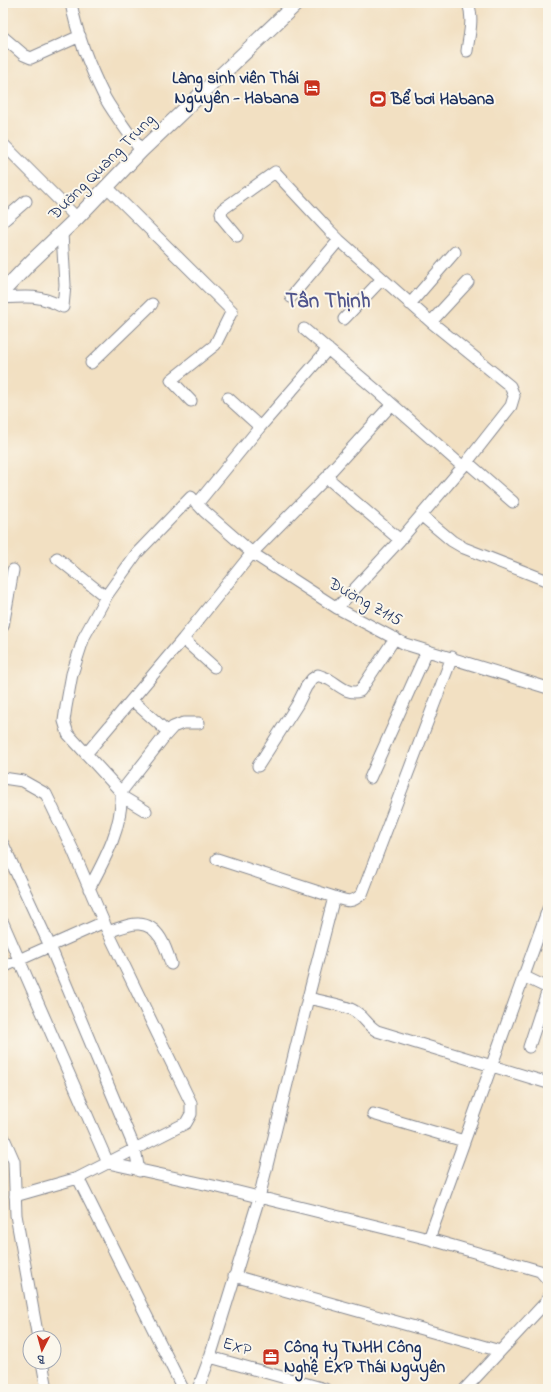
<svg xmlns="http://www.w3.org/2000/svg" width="551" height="1392" viewBox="0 0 551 1392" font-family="'Indie Flower',sans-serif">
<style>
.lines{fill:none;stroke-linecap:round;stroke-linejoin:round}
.minor-casing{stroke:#868890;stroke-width:13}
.major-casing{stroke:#868890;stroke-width:16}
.minor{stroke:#fff;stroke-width:11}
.major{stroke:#fff;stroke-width:14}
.labels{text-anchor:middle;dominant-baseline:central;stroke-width:4;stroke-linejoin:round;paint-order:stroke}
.poi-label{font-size:17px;font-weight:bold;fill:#1b2f5e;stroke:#fbf7ec;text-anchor:start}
.street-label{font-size:17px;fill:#1b2f5e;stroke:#fbf7ec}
.district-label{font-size:21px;font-weight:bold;fill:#50558d;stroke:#fbf7ec}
</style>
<rect width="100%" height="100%" fill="#fbf7ec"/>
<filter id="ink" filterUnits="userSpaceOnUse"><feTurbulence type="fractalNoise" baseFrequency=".025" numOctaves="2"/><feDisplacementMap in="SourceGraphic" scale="8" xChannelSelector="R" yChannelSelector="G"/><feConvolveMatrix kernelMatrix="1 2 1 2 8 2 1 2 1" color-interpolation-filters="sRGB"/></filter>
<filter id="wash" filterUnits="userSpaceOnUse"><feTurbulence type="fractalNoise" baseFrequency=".012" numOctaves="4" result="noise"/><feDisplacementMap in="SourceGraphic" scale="16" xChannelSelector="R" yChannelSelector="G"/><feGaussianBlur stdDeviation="0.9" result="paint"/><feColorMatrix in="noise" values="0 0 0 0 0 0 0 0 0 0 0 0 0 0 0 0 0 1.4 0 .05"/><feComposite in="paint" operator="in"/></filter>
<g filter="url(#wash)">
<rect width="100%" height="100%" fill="#f2e0c2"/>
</g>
<g filter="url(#ink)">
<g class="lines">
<g class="minor-casing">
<path id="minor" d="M71,3C77,35 90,68 105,98C115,116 130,134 141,151
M3,37L24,55L31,58L80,36
M467,51C469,35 474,19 468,3
M3,144L77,218
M107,187L232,311L215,345L171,380L191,401
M3,221L26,201
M237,236L222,218L221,213L223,209L275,172L329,230L339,240L431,322L510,386L514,396L511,406L467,462L400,540L337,608
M291,297L339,240
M3,298C28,296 40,295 63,307L65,285L62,233
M410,304L455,252
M344,319L382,279
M431,322L468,282
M304,329L376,390L462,466
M91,363L152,304
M228,398L260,427
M392,404L331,471L329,475L331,481L400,540
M467,462L513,502
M197,504L260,427L328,349
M421,515L452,541L464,548L548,581
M57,558L106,597
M3,626L13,570
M183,639L214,667
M132,700L168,732
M86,754L183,639L252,553L329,475
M258,766L297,705L306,687L312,679L318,675C322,677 327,678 330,680C340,686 348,695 360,691L395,638
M3,778L23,781L46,794L72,848L108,932L191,1103V1114L186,1123L78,1178L15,1196
M370,778L427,651
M121,792L164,737L173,727L183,723H199
M121,796L146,811
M3,844L50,946L135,1149L139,1171
M217,859L334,897
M89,889C105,859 123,827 121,792L68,734L64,721L66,707L72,674L84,637L107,595L137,553L191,497L204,511L252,553L337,608L405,644L548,688
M3,923L108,1163
M108,932C118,929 129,923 139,924C159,925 166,948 171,964
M3,967L104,922
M523,976L548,988
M308,998C320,1001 347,1005 356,1012C364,1017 368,1026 377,1031L548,1083
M529,1047L548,989
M373,1114L464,1141
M3,1136L14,1161L16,1215L38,1338
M108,1163L218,1187L429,1239L540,1271L548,1280
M78,1178L183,1389
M429,1239L548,909
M234,1276L500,1351
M210,1357L325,1389
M42,1362L47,1389
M198,1389L210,1357L259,1198L308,998L334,897C346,901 351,904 362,894L452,657
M465,1389L546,1302L548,1297"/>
</g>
<g class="major-casing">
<path id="major" d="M3,291L30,263L77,218L141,151L297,3"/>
</g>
<use href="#minor" class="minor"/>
<use href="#major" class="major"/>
</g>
</g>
<defs>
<g id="hotel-square" transform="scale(0.9)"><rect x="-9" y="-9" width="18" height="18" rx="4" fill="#c8321e" stroke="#fbf7ec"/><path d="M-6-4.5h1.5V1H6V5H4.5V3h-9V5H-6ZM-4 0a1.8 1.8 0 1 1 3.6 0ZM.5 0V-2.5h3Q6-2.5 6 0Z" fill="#fff"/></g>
<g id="stadium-square" transform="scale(0.9)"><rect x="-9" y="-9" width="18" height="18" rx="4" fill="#c8321e" stroke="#fbf7ec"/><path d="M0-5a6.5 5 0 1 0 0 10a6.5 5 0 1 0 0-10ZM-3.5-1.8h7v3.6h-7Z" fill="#fff"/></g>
<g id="office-square" transform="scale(0.9)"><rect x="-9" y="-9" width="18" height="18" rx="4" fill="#c8321e" stroke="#fbf7ec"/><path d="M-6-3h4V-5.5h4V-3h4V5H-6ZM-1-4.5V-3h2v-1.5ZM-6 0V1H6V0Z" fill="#fff"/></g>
</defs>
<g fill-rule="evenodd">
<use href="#hotel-square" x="312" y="88"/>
<use href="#stadium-square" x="378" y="99"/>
<use href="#office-square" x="271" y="1357"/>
</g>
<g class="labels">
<g class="poi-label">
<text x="299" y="78" text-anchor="end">Làng sinh viên Thái<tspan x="299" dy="20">Nguyên - Habana</tspan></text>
<text x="391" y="99">Bể bơi Habana</text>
<text x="284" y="1347">Công ty TNHH Công<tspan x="284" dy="20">Nghệ EXP Thái Nguyên</tspan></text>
</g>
<g class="street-label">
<text transform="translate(102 167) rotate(-45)">Đường Quang Trung</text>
<text transform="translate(365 602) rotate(29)">Đường Z115</text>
<text transform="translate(237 1347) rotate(16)">EXP</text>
</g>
<g class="district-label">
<text x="328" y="302">Tân Thịnh</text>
</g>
</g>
<rect width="551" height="1392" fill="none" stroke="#fbf7ec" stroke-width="16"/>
<g transform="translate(42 1350) rotate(186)"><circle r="19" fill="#fbf7ec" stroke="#a1a7b3"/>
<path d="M0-3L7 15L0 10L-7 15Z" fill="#c8321e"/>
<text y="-6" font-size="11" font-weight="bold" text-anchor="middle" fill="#1b2f5e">B</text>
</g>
</svg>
